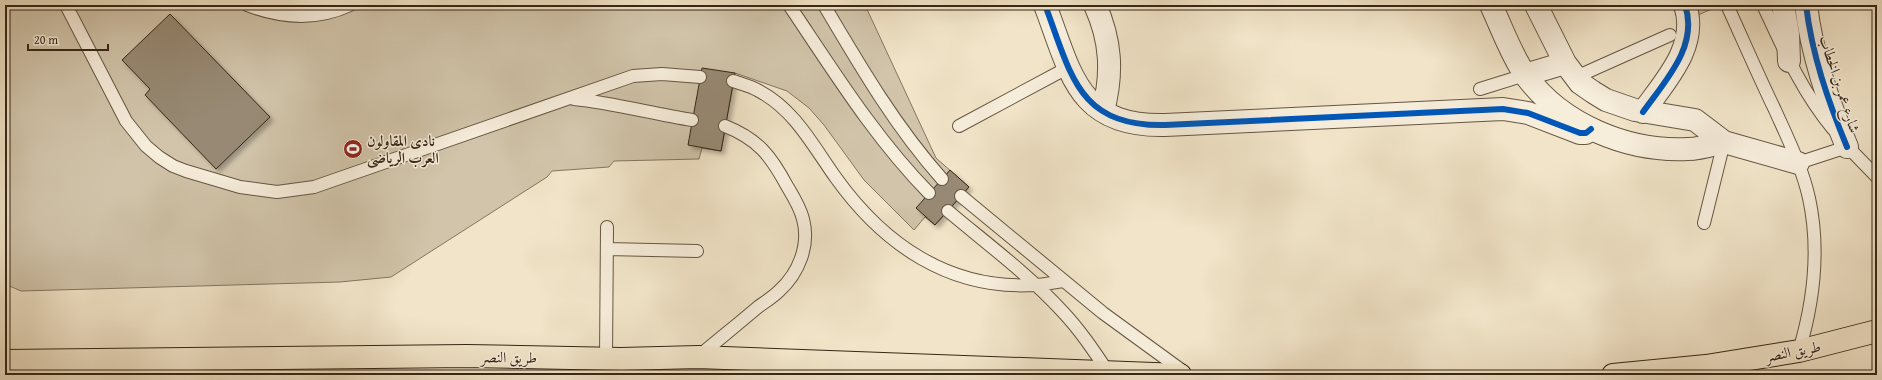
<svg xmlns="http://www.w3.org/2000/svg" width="1882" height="380" viewBox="0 0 1882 380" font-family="'Gentium Book Plus',Amiri,serif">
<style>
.green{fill:#d1c4aa;stroke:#847560}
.building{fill:#978973;stroke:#362616;filter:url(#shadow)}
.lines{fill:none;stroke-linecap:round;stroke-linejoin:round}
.service-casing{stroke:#655642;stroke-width:14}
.minor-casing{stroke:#655642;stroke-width:24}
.trunk-casing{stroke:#362616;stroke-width:24}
.service{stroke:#f6eddb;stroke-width:12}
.minor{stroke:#f6eddb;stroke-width:22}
.trunk{stroke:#f1e4c8;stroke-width:22}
.cycleway-casing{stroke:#f6eddb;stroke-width:8}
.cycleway{stroke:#0057b8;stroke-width:6}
.labels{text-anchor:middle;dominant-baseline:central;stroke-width:3;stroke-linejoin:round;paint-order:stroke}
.street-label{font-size:15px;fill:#362616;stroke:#f6eddb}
.poi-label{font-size:15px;font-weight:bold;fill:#362616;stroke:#f6eddb;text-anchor:start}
</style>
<defs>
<filter id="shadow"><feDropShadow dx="3.5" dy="3.5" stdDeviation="2" flood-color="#0004"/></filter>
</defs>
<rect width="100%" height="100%" fill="#f1e4c8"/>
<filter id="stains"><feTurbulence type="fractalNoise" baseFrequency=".005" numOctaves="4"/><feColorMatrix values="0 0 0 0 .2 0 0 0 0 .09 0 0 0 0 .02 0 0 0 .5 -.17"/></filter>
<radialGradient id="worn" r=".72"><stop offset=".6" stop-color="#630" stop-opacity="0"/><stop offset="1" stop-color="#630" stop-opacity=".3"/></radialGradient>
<path class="green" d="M5,5H865L936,158L969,187L935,225L925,217L914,230L864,180L824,125L809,108L787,91L735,73L721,151L702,148L699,159L614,161L609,167L552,171L547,177L391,277L340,282L21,291L5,284Z
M1694,5H1721L1698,15Z"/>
<path class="building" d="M170,14L270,117L216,169L145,95L150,89L122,60Z
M702,68L735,73L721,151L688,145Z
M950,170L969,187L935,225L916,208Z"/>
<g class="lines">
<g class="service-casing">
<path id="service" d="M66,5L126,121L146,146L159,157L173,166L186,171L240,187L277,192L314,187L633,76L662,74L700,77
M247,5C281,18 316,21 350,5
M789,5C833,70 874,137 929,193
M824,5C860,66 895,126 942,179
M1727,5C1743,40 1758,75 1775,110C1788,139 1802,167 1809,198C1820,249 1814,301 1799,351
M1763,5C1783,48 1802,92 1833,129
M1576,77L1670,35
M733,81C742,84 751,86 759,91C795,110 813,146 836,178C884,245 950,290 1034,285C1044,285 1055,282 1064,281
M1480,89L1525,75
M574,99C614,103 653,114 692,120
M959,126L1069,67
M1844,143L1877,177
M1798,163L1847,147
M961,196L1103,313L1184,372
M948,211C986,243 1028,274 1062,311C1080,330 1094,351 1108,372
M1704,223L1724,142
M607,249L697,251
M699,356C718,340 738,324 758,307C765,302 773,297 779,291C799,273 810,245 803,219C800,207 793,196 787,186C771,156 758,139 725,126
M606,359L607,227"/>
</g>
<g class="minor-casing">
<path id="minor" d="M1045,5C1071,73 1077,127 1165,125L1503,109L1528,113L1580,133H1586L1591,129
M1095,5C1111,40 1113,73 1103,111
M1491,5C1502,28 1511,55 1526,76C1562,125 1628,152 1688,149C1700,149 1712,145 1724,142
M1536,5L1565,63L1580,83L1593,92L1606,100L1635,110L1695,120L1724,142L1798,163
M1783,5L1788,34L1789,61
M1806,5C1812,55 1828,101 1847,147
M1525,75L1565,63
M1643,112C1665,81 1699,46 1685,5"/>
</g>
<g class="trunk-casing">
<path id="trunk" d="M5,361L467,356L621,359L698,357L1180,375
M1613,375L1706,366L1799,351L1877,331"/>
</g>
<use href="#service" class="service"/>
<use href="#minor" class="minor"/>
<use href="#trunk" class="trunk"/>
<g class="cycleway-casing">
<path id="cycleway" d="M1045,5C1071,73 1077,127 1165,125L1503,109L1528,113L1580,133H1586L1591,129
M1806,5C1812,55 1828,101 1847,147
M1643,112C1665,81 1699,46 1685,5"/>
</g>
<use href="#cycleway" class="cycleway"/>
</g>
<defs>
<g id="stadium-disc" transform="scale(1)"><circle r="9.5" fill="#8f2418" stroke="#f6eddb"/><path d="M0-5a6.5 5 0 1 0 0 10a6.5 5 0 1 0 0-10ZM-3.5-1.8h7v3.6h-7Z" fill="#fff"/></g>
</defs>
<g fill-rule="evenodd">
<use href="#stadium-disc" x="353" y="149"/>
</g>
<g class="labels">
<g class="street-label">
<text transform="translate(1840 84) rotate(72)">شارع عمر بن الخطاب</text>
<text transform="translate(1793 351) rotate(-11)">طريق النصر</text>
<text transform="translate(509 357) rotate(1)">طريق النصر</text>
</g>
<g class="poi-label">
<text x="367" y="140">نادى المقاولون<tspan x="367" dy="17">العرب الرياضى</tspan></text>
</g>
</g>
<rect width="1882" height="380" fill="none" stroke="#f1e4c8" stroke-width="20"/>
<rect x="6" y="6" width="1870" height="368" fill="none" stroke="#362616" stroke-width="2"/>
<rect x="10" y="10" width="1862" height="360" fill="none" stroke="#362616"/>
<path d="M28 44v6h80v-6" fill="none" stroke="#362616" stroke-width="2"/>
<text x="34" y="44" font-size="12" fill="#362616" stroke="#f6eddb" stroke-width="3" paint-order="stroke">20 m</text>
<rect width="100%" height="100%" filter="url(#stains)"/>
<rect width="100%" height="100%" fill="url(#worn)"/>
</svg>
